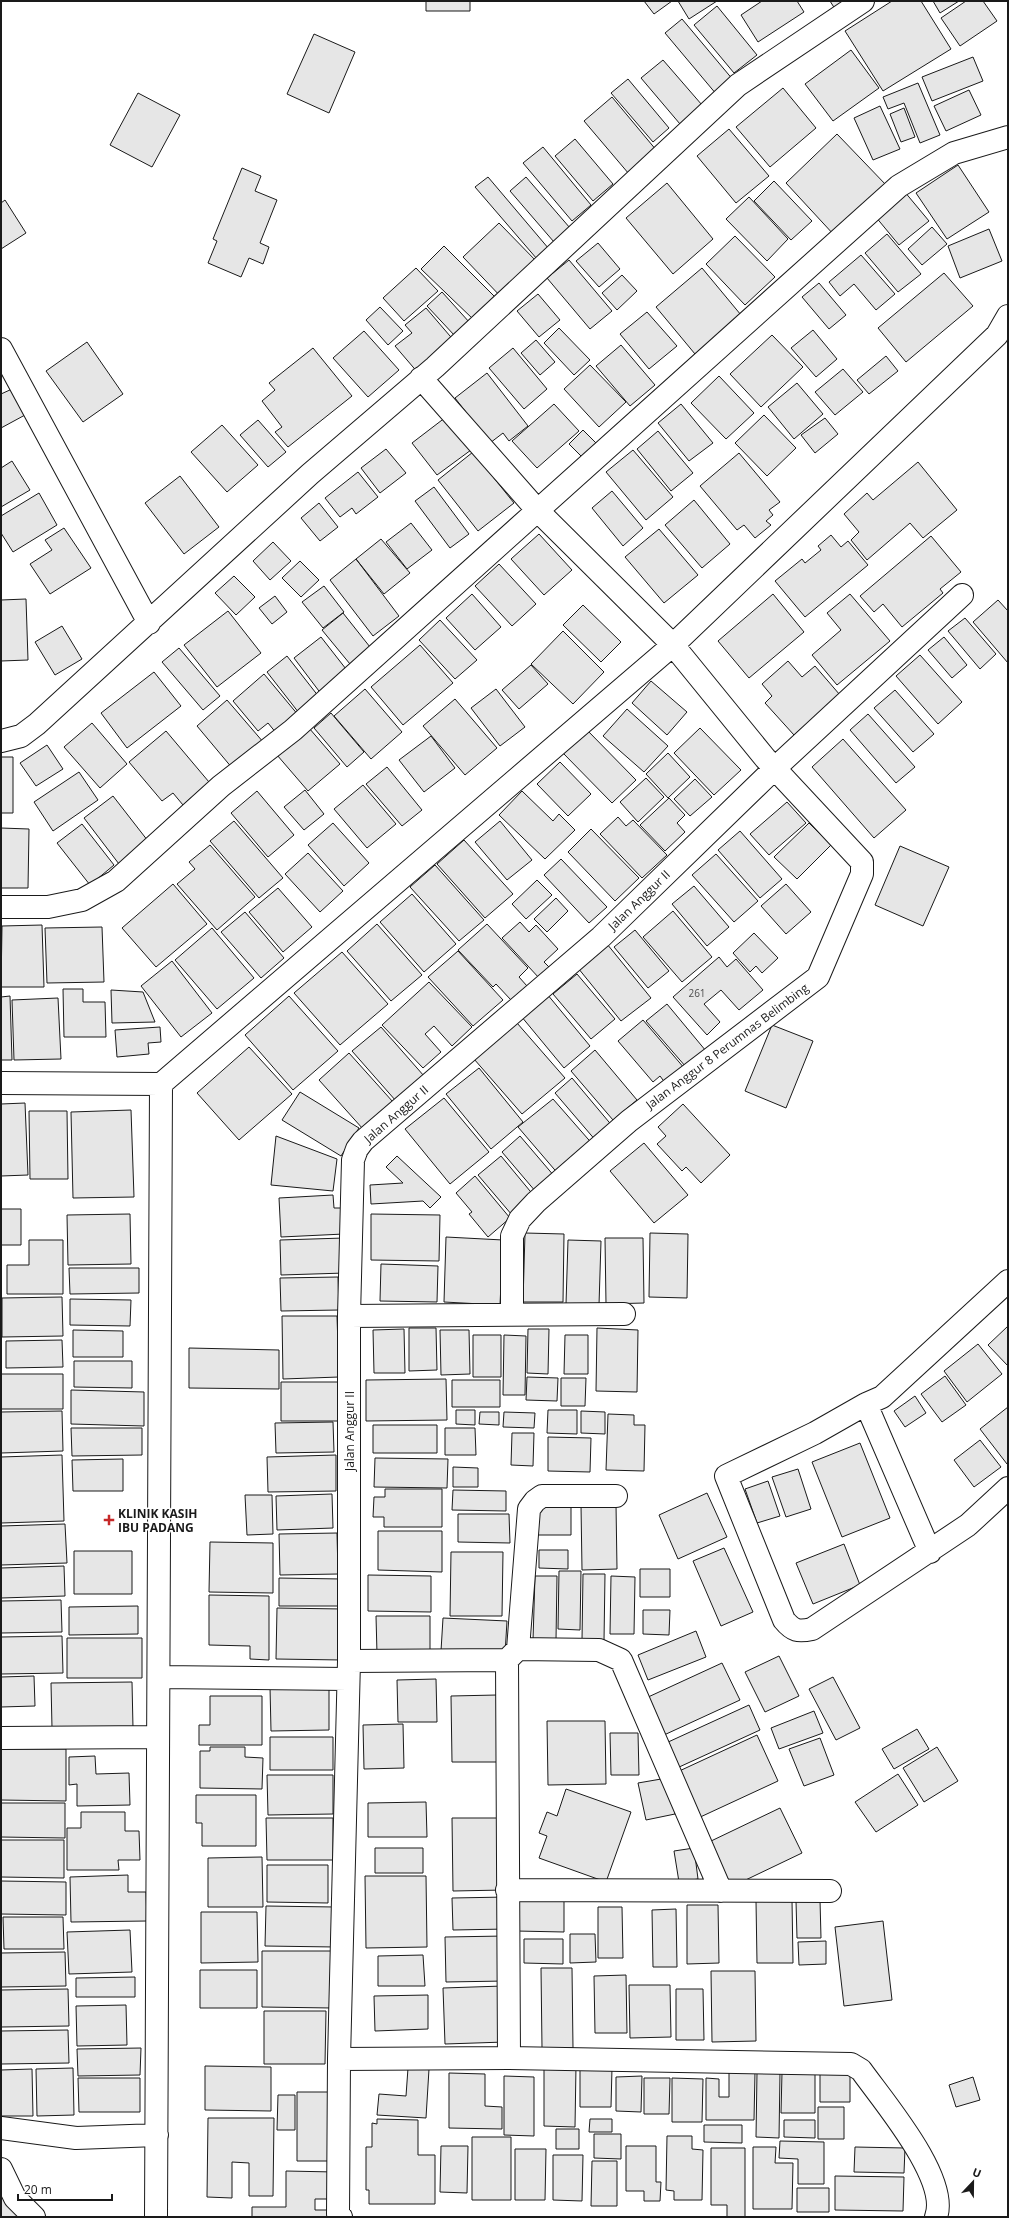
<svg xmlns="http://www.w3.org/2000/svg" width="1009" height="2218" viewBox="0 0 1009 2218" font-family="'Open Sans',sans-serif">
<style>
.building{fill:#e6e6e6;stroke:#1a1a1a}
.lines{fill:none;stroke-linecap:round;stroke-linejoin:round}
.minor-casing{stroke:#1a1a1a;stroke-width:24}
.minor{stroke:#fff;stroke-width:22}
.poi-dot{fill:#c62828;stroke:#fff;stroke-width:1.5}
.labels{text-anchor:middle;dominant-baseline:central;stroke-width:3;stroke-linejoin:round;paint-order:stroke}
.number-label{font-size:10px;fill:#4d4d4d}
.street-label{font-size:12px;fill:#1a1a1a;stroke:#fff}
.poi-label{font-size:12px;font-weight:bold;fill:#1a1a1a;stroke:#fff;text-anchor:start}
</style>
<rect width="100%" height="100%" fill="#fff"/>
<path class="building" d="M426,1H470V11H426Z
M644,1H672L654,14Z
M678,1H717L689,19Z
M762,1H797L804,12L758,42L741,15Z
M830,1H847L835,9Z
M892,1H921L951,49L883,91L845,31Z
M933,1H959L940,13Z
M966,1H983L997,21L960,46L941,18Z
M717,6L757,55L734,73L694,25Z
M682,19L734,81L717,95L665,33Z
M314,34L355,52L329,113L287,94Z
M851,50L879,88L833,121L805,84Z
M973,57L983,81L932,101L922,77Z
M663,60L702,105L680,124L641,78Z
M628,79L669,128L653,142L611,93Z
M918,83L940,135L920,143L904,103L888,109L883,97Z
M783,88L816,128L770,167L736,127Z
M969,90L981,115L946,131L934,106Z
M138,93L180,115L152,167L110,145Z
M612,97L657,151L629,174L584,121Z
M880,106L900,149L873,160L854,118Z
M904,108L915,137L901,142L890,114Z
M729,129L769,176L736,203L697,156Z
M837,134L887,186L835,236L786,183Z
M575,139L613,184L593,201L555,156Z
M543,147L591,205L572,221L523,163Z
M958,165L989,212L947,239L916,193Z
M242,168L261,176L255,191L277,200L260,243L269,247L263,264L249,258L241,277L208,263L217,241L213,239Z
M488,177L549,249L537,259L475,187Z
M526,177L570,228L554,242L510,191Z
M774,181L812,221L791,240L754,201Z
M667,183L713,239L673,274L626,218Z
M904,191L929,221L899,245L875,216Z
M749,197L788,239L767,261L726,219Z
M5,200L26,233L1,249V203Z
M499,223L540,265L504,300L463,257Z
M932,227L947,244L922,265L908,249Z
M989,229L1002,261L960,278L948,246Z
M887,234L921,274L898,292L865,253Z
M735,236L775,277L745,305L706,264Z
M598,243L620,269L599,287L576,261Z
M444,246L496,298L474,320L421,269Z
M861,255L895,294L876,310L854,284L840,296L829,282Z
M569,260L612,311L590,329L547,278Z
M416,268L438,291L404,321L383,298Z
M702,268L741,315L695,354L656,307Z
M944,273L973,306L906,362L878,328Z
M622,275L637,291L617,310L602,293Z
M819,283L846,315L829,329L802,297Z
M442,292L470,323L455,336L427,306Z
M538,294L560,320L539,337L517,311Z
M380,307L403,331L388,345L366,320Z
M426,308L456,343L419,374L395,346L412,333L405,325Z
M647,312L677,346L649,369L620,334Z
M559,328L590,360L574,375L544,343Z
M813,330L837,359L816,377L791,348Z
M364,331L399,370L368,397L333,358Z
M772,335L803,367L761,407L730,374Z
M536,340L555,362L540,375L521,353Z
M87,342L123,394L83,422L46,371Z
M621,345L655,385L630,406L596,366Z
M313,348L352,396L288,447L275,432L282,427L262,401L275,390L269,383Z
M513,348L547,389L524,409L489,368Z
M886,356L898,371L869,394L857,380Z
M590,365L626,402L599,427L564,389Z
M843,369L863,392L835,415L815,392Z
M487,373L528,426L509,441L503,433L490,443L455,398Z
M719,376L754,413L726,439L691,403Z
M797,383L823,414L794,439L768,407Z
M12,389L25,415L1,428V394Z
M554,404L579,431L537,468L512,441Z
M681,404L713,443L689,461L658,423Z
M764,415L796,448L767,476L735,443Z
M446,417L471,450L437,475L412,443Z
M825,418L838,434L815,453L801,435Z
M258,420L286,452L268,467L240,435Z
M222,425L258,465L227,492L191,452Z
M583,430L604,451L590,465L569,444Z
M658,431L693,473L671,491L637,449Z
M386,449L406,473L380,493L361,468Z
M633,450L673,497L646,520L606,472Z
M473,452L514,503L478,531L438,480Z
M739,453L780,502L769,510L773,515L766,521L771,525L755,538L744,525L737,530L700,486Z
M12,461L30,490L1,507V468Z
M918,462L957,510L923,538L910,523L867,560L851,540L859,532L844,514L867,493L873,500Z
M358,472L378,497L356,514L352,508L340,517L325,498Z
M180,476L219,527L184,554L145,503Z
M434,487L469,534L450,548L415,501Z
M612,491L643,528L623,546L592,508Z
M39,493L57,525L13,552L1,533V516Z
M694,500L730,544L702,568L665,525Z
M319,503L338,527L320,541L301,518Z
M411,523L432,550L407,569L386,542Z
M64,528L91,568L50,594L30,564L52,550L45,540Z
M659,529L698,575L664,603L625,557Z
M539,534L572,570L544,595L511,559Z
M831,535L841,547L848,541L868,565L805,617L775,581L802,559L805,563L821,550L818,546Z
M931,536L961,572L940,589L943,593L902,627L883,604L874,612L860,596Z
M381,539L410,573L384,594L356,559Z
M273,542L291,561L270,580L253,561Z
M356,559L399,616L373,636L330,580Z
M300,561L319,580L301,597L282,578Z
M499,564L536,604L512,626L475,586Z
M234,576L255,597L236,615L215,593Z
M324,586L344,612L323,628L302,602Z
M472,594L501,627L475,650L446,618Z
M773,594L804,632L749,678L718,641Z
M850,594L890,641L837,685L812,655L841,630L827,613Z
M275,596L287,612L272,624L259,608Z
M26,599L28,660L1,661V600Z
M998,600L1008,611V663L973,622Z
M583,605L621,642L601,662L563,625Z
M228,611L261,653L217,687L184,645Z
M343,613L370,647L350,664L322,630Z
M965,618L996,654L980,669L948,631Z
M440,620L477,660L455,679L419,640Z
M62,626L82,659L55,675L35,642Z
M563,631L604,672L573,704L531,664Z
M321,637L353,678L325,699L294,658Z
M944,637L967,665L952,678L928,650Z
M420,645L453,683L403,725L371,687Z
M179,648L220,696L203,710L162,662Z
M920,655L962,702L938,724L896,676Z
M287,656L319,697L299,713L267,672Z
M788,661L802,677L815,666L840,695L794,735L765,703L772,696L762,684Z
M531,665L548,684L519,709L502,690Z
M154,672L181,706L127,748L101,713Z
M264,674L299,716L277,734L268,723L258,731L233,701Z
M651,681L687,712L667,735L632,703Z
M365,689L402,732L371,759L334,716Z
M496,689L525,727L500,746L471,708Z
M895,690L934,734L913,752L874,708Z
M455,699L497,748L465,775L423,726Z
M227,700L264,743L233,769L197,726Z
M627,709L668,746L644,772L603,736Z
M331,713L364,752L347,767L314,728Z
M868,714L915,767L896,783L850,730Z
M92,723L127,764L100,788L64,747Z
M309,728L340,764L308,791L277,755Z
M700,728L741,770L714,795L674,753Z
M587,730L636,780L612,803L563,753Z
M166,731L209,782L183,805L173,793L162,801L129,762Z
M431,736L455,768L424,792L399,760Z
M843,739L906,810L874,838L812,767Z
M47,745L63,769L36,786L20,763Z
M668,753L690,777L668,798L646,774Z
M1,757H13V813H1Z
M560,762L591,794L568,816L537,784Z
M387,767L422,810L402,826L366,784Z
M79,772L98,800L53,831L34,802Z
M646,778L664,797L638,822L620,802Z
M695,779L712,797L690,816L674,799Z
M363,785L396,824L367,848L334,809Z
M305,790L324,814L304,830L284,807Z
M257,791L294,835L268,857L231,813Z
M522,791L553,821L559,814L575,830L545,859L499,815Z
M113,796L148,841L119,864L84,818Z
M669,798L685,815L677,823L685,832L665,851L640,825Z
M787,802L806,823L769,855L750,834Z
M618,817L626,826L633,820L667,855L642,878L600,834Z
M234,821L283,878L259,898L210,841Z
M500,821L532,860L507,880L475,842Z
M333,823L369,863L344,886L308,845Z
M809,823L831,845L797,879L774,857Z
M82,824L114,865L90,885L57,843Z
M1,828L29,829L28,888H1Z
M591,829L639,878L615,901L568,852Z
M740,831L782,879L760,898L718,850Z
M464,840L513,894L485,918L437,864Z
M210,845L255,897L217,930L177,884L195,869L189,862Z
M900,846L949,867L923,926L875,905Z
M308,853L343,891L320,912L285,874Z
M716,854L758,901L734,922L692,875Z
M561,859L607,907L589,923L544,875Z
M435,865L484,920L459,941L410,887Z
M537,880L552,895L526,919L512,904Z
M173,884L207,924L156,967L122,928Z
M786,884L811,912L786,934L761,906Z
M694,886L729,927L707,946L672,904Z
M278,888L312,927L283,952L249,912Z
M412,894L456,944L424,972L380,922Z
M556,898L568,911L547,932L534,919Z
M673,911L712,957L682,982L643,937Z
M245,912L284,958L261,978L221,932Z
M520,922L529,932L536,925L558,949L544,962L551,969L540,979L502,938Z
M377,924L422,975L391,1001L347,951Z
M487,924L528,968L519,977L527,986L511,1000L496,984L493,987L458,950Z
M42,925L44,987H1L2,926Z
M102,927L104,982L47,983L45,928Z
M212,928L254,978L217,1009L175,960Z
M635,930L669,971L648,988L614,947Z
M754,933L778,958L762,973L756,966L750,972L733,953Z
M607,944L651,998L621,1021L578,968Z
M458,951L503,1000L473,1026L428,977Z
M342,952L388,1004L340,1045L294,993Z
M719,957L727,967L736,959L763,990L739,1010L721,990L704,1004L720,1022L707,1035L673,997Z
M172,961L212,1013L181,1037L141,986Z
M577,974L615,1019L591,1039L553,994Z
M429,982L472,1027L452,1046L434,1026L425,1034L441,1052L423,1068L382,1025Z
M63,989H83V1002H105L106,1037H64Z
M111,990L143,992L155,1022L112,1023Z
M547,994L590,1046L564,1068L521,1016Z
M10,996L12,1060H1V997Z
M289,996L338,1051L293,1090L245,1035Z
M58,998L61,1059L14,1060L12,1000Z
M667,1004L706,1051L686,1067L646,1021Z
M643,1020L685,1069L666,1084L660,1076L653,1082L618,1041Z
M517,1023L565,1078L522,1114L474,1059Z
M772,1025L813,1041L786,1108L745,1091Z
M160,1027L161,1042L148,1043L149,1054L117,1057L115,1030Z
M381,1027L424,1076L396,1101L352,1051Z
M249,1047L292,1094L239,1140L197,1093Z
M595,1050L637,1100L613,1120L571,1071Z
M349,1053L393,1102L363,1129L319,1080Z
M479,1068L523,1122L491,1149L446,1094Z
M572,1078L614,1128L597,1142L555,1093Z
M300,1092L359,1128L341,1156L282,1120Z
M444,1098L489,1152L450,1184L405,1129Z
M553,1099L595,1147L560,1176L518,1127Z
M25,1103L28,1175L1,1176V1104Z
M683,1104L730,1155L701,1183L686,1167L682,1171L657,1144L666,1136L658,1127Z
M131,1110L134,1197L73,1198L71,1112Z
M29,1111H67L68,1179H30Z
M276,1136L337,1159L333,1191L271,1185Z
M520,1136L555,1177L536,1192L502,1152Z
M644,1143L688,1195L654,1223L610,1171Z
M397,1156L441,1197L430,1208L423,1201L371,1204L370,1185L403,1183L386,1167Z
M501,1156L535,1197L512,1215L478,1175Z
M475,1176L510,1218L488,1237L469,1214L472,1212L456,1193Z
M333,1195L334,1208H343L344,1234L281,1237L279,1198Z
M1,1209H21V1245H1Z
M130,1214L131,1264L68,1265L67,1215Z
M371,1214L440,1215L439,1261L371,1260Z
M525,1233L564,1234L563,1302H523Z
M650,1233L688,1234L687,1298L649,1297Z
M446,1237L503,1240L500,1305L444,1302Z
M344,1238L345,1273L281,1275L280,1240Z
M605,1238H643L644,1303L606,1304Z
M29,1240H63V1294H7V1265H29Z
M568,1240L601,1241L599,1305L566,1304Z
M381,1264L438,1266L437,1302L380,1301Z
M69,1268H139V1293L70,1294Z
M338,1277L339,1310L281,1311L280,1278Z
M62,1297L63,1336L2,1337V1298Z
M70,1299L131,1300L130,1326L70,1325Z
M282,1316H337L339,1377L283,1379Z
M1008,1326V1366L988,1345Z
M409,1328H436L437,1370L409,1371Z
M597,1328L638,1330L637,1392L596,1391Z
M404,1329L405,1373H374L373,1330Z
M528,1329H549L548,1374L527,1373Z
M73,1330L123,1331V1357H73Z
M440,1330H469L470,1374L441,1375Z
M473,1335H501V1377H473Z
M504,1335L526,1336L525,1395H503Z
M565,1335H588V1374H564Z
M62,1340L63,1367L6,1368V1341Z
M978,1344L1002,1374L967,1402L944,1371Z
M189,1348L279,1350V1389L189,1388Z
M74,1361H132V1388L74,1387Z
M1,1374H63V1409H1Z
M945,1376L966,1405L942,1422L921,1394Z
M527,1377L558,1378L557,1401L526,1400Z
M561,1378H586L585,1406H561Z
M446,1379L447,1420L366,1421V1380Z
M452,1380H500V1407H452Z
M281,1382H339L340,1421H281Z
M71,1390L144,1392V1426L71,1424Z
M915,1396L926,1413L905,1427L894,1411Z
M1008,1407V1463L1007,1464L980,1429Z
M456,1410H475V1425L456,1424Z
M548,1410H577V1434L547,1433Z
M62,1411L63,1451L1,1453V1412Z
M581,1411L605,1412V1434L581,1433Z
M480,1412H499V1425L479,1424Z
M504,1412L535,1413L534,1428L503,1427Z
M608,1414L634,1415V1425H645L644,1471L606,1470Z
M333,1422L334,1452L276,1453L275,1423Z
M373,1425H437V1453H373Z
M71,1428H142V1455L72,1456Z
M445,1428H475L476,1455H445Z
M512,1433H534L533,1466L511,1465Z
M548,1437L591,1438L590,1472L548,1471Z
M980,1440L1001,1467L974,1487L954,1460Z
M860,1443L890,1518L842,1537L812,1462Z
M62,1455L64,1521L1,1523V1457Z
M336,1455V1491L268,1492L267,1457Z
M375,1458L448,1459L447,1488L374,1487Z
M123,1459V1491H73L72,1460Z
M453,1467L478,1468V1487H453Z
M798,1469L811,1509L786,1517L772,1477Z
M768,1481L780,1516L757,1523L745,1489Z
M385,1489H442V1527H384V1517H373L374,1497H385Z
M453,1490L506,1491V1511L452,1510Z
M707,1493L727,1537L678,1559L659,1515Z
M332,1494L333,1528L277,1530L276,1496Z
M245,1495H272L273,1534L247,1535Z
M538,1502L571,1503V1535H538Z
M616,1504L617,1569L582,1570L581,1505Z
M458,1514H509L510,1543L458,1542Z
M65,1524L67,1563L1,1565V1526Z
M378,1531H442V1572L378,1570Z
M337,1533L338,1574L280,1575L279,1534Z
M210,1542L273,1543V1593L209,1592Z
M844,1544L860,1585L813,1604L796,1563Z
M724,1548L753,1612L721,1626L693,1561Z
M539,1550H568V1569L539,1568Z
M74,1551H132V1594H74Z
M451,1552H503L502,1616H450Z
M64,1566L65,1596L1,1598V1568Z
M640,1569H670V1597H640Z
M559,1571H581L580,1630L558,1629Z
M583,1574H605L604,1641L582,1640Z
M368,1575L431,1576V1612L368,1611Z
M535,1576H557L556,1640H533Z
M611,1576L635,1577L634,1634H610Z
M279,1578L342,1579V1606H279Z
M209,1595L269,1596V1660L250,1659V1646L209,1645Z
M61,1600L62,1632L1,1633V1601Z
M138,1606V1634L69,1635V1607Z
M277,1608L343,1609L342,1660L276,1659Z
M643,1610H670L669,1635L643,1634Z
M376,1616H430V1653L377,1654Z
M443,1618L507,1621L505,1654L441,1651Z
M696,1631L706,1657L648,1680L638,1655Z
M62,1636L63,1673L1,1674V1637Z
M67,1638H142V1678H67Z
M779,1656L799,1696L765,1712L745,1672Z
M722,1663L740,1700L664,1735L646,1698Z
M34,1676L35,1706L1,1707V1677Z
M833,1677L860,1728L836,1740L809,1689Z
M436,1679L437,1722H398L397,1680Z
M132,1682L133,1728H52L51,1683Z
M329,1686V1730L271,1731L270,1687Z
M497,1695L499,1762H452L451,1696Z
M210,1696H262V1745H199V1725H210Z
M749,1705L760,1730L677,1768L666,1743Z
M814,1711L823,1733L779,1749L771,1728Z
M547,1721H605L606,1784L548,1785Z
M403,1724L404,1768L364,1769L363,1725Z
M917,1729L929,1749L894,1769L882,1749Z
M610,1733H638L639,1775H611Z
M757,1735L778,1781L696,1819L675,1773Z
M270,1737H333V1770H270Z
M820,1738L834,1775L804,1786L789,1749Z
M210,1747H245V1757L263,1758L262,1789L200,1788V1751H210Z
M937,1747L958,1781L924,1802L903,1768Z
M1,1749H66V1801L1,1800Z
M95,1756L96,1774L129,1773L130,1805L77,1806V1784L69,1785V1757Z
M898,1774L918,1805L876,1832L855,1802Z
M267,1775H333V1814L268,1815Z
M667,1778L675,1814L646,1820L638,1783Z
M566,1789L631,1812L606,1882L539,1858L547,1836L539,1833L547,1812L557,1816Z
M196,1795H256V1846H202V1823H196Z
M426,1802L427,1837H368V1803Z
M1,1803H65V1838L1,1837Z
M780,1808L802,1853L731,1887L709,1842Z
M81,1812H125V1831H139L140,1860H118L119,1870H67V1828H81Z
M266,1818H333V1860H267Z
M452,1818H503L504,1890L453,1891Z
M1,1840H64V1878L1,1877Z
M375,1848H423V1873H375Z
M694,1848L698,1879L679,1882L674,1851Z
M262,1857L263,1907H208V1858Z
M267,1865H328V1903L267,1902Z
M128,1875V1892H146L147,1921L71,1922L70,1877Z
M365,1876H426L427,1947L366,1948Z
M1,1881L66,1882V1915L1,1914Z
M516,1896H564V1932L516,1931Z
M507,1897V1929L453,1930L452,1898Z
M792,1900L793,1963H757L756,1901Z
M820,1900L821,1938H797L796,1901Z
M687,1905H718L719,1963L687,1964Z
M266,1906L335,1907V1947L265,1946Z
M598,1907H622L623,1958H598Z
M676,1909L677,1967H653L652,1910Z
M201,1912H257L258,1962L201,1963Z
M3,1917H63L64,1949H4Z
M883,1921L892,2000L844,2006L835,1927Z
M130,1930L132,1972L69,1974L67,1932Z
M570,1934H595L596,1962L570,1963Z
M505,1936V1981L446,1982L445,1937Z
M524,1939H563V1964L524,1963Z
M826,1941V1964L799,1965L798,1942Z
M262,1951H332V2008L262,2007Z
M65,1952L66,1986L1,1987V1953Z
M423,1955L425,1986H378V1956Z
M541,1968H572L573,2048H542Z
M200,1970H257V2008H200Z
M711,1971H755L756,2041L712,2042Z
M626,1975L627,2033H595L594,1976Z
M135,1977V1997H76V1978Z
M629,1985H670L671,2037L630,2038Z
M503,1986L505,2042L445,2044L443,1988Z
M68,1989L69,2026L1,2027V1990Z
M676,1989H703L704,2040H676Z
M428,1995V2029L375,2031L374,1996Z
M126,2005L127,2045L77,2046L76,2006Z
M264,2011H326L325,2064H264Z
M68,2030L69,2063L1,2064V2031Z
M141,2048L140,2075L78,2076L77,2049Z
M205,2066L271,2067V2111L205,2110Z
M544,2066H576L575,2127L544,2126Z
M73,2068L74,2115L37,2116L36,2069Z
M408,2068L429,2069L426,2118L377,2115L379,2094L406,2096Z
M580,2068H612L611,2107H580Z
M32,2069L33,2116H1V2070Z
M820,2071L850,2072V2102H820Z
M729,2072H755L754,2120H706V2078L719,2079V2097H729Z
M757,2072L780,2073L779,2138L756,2137Z
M782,2072H815V2113H781Z
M449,2073L485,2074V2106L502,2107V2129L449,2128Z
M504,2076L534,2077V2136L504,2135Z
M642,2076L641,2112L616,2111V2077Z
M973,2077L980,2100L956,2107L949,2085Z
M78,2078H140V2112H79Z
M644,2078H670L669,2114H644Z
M672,2078L703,2079L702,2122H672Z
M297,2092H335L334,2161H297Z
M278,2095H295V2130H277Z
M818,2107H844V2139H818Z
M208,2118H274L273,2196H249V2163L232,2162V2198L207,2197Z
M377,2119L418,2120V2155H435V2204H369V2190H366V2147H372V2123L377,2124Z
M590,2119H612V2132H589Z
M784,2120H815V2138L784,2137Z
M704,2125H742V2143L704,2142Z
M556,2129H579V2149H556Z
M594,2134H621V2159L594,2158Z
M667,2136H692V2149L703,2150L702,2200H674V2191L666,2190Z
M472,2137H511V2200H472Z
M780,2141L824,2142V2184H798V2159L779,2158Z
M441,2146H468L467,2193L440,2192Z
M626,2146H656V2182H661L660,2201H644V2191H626Z
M753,2147H776L775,2163H793L792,2209H753Z
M855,2147L905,2148L904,2173L854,2172Z
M711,2148H745V2217H727V2205H711Z
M515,2149H546L545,2200H515Z
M553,2155H583L582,2201L553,2200Z
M592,2161H617V2206H591Z
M286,2171L335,2172V2199H315V2210H333V2217H252V2207H286Z
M835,2176L904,2177L903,2211L835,2210Z
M797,2188H829V2212H797Z
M1,2196L21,2217H1Z"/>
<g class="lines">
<g class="minor-casing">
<path id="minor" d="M1,349L149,623
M421,378L538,511L673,645L765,758L862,862V874L818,977L629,1121L536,1202L520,1219L512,1236V1313
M1,741L21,736L37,724L310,474L435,367L738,85L863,1
M1,907H48L82,900L116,881L221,786L293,730L899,186L954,153L1008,137
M1,1083L161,1084L673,645L997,335L1008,316
M349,1316L624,1314
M866,1404L815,1433L726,1476L784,1620C793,1631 798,1632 812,1629L968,1525L1008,1488
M930,1552L866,1404L882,1397L1008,1281
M518,1649L599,1650L621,1660L721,1891
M349,1661L507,1660
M159,1677L347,1679
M1,1738L158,1737
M507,1890L830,1891
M509,2058L507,1660L518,1649L529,1509L535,1501L542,1496H616
M339,2059L509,2058L851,2064L861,2070C883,2101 950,2179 936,2217
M1,2128L76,2138L157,2135
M1,2169L15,2198L34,2217
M156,2217L161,1084
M341,2217L338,2214L339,2059L349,1661V1316L353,1160L357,1149L363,1141L601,937L774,769L962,595"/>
</g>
<use href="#minor" class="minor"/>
</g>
<path class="poi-dot" d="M107 1514h4v4h4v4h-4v4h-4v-4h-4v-4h4z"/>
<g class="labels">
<g class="number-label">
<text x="697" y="993">261</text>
</g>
<g class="street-label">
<text transform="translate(639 900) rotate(-44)">Jalan Anggur II</text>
<text transform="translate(727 1046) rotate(-37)">Jalan Anggur 8 Perumnas Belimbing</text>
<text transform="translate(396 1114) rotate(-41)">Jalan Anggur II</text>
<text transform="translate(349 1431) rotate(-90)">Jalan Anggur II</text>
</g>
<g class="poi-label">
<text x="118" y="1513">KLINIK KASIH<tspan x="118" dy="14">IBU PADANG</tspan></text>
</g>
</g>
<rect width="1009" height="2218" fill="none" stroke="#1a1a1a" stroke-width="4"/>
<g transform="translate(973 2182) rotate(22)" stroke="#ffffff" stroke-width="3" paint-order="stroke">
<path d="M0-3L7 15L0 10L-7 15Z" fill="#1a1a1a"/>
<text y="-6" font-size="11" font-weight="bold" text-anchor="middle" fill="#1a1a1a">U</text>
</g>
<path d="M18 2194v6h94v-6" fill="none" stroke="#1a1a1a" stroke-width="2"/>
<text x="24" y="2194" font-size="12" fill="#1a1a1a" stroke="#ffffff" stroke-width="3" paint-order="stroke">20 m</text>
</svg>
